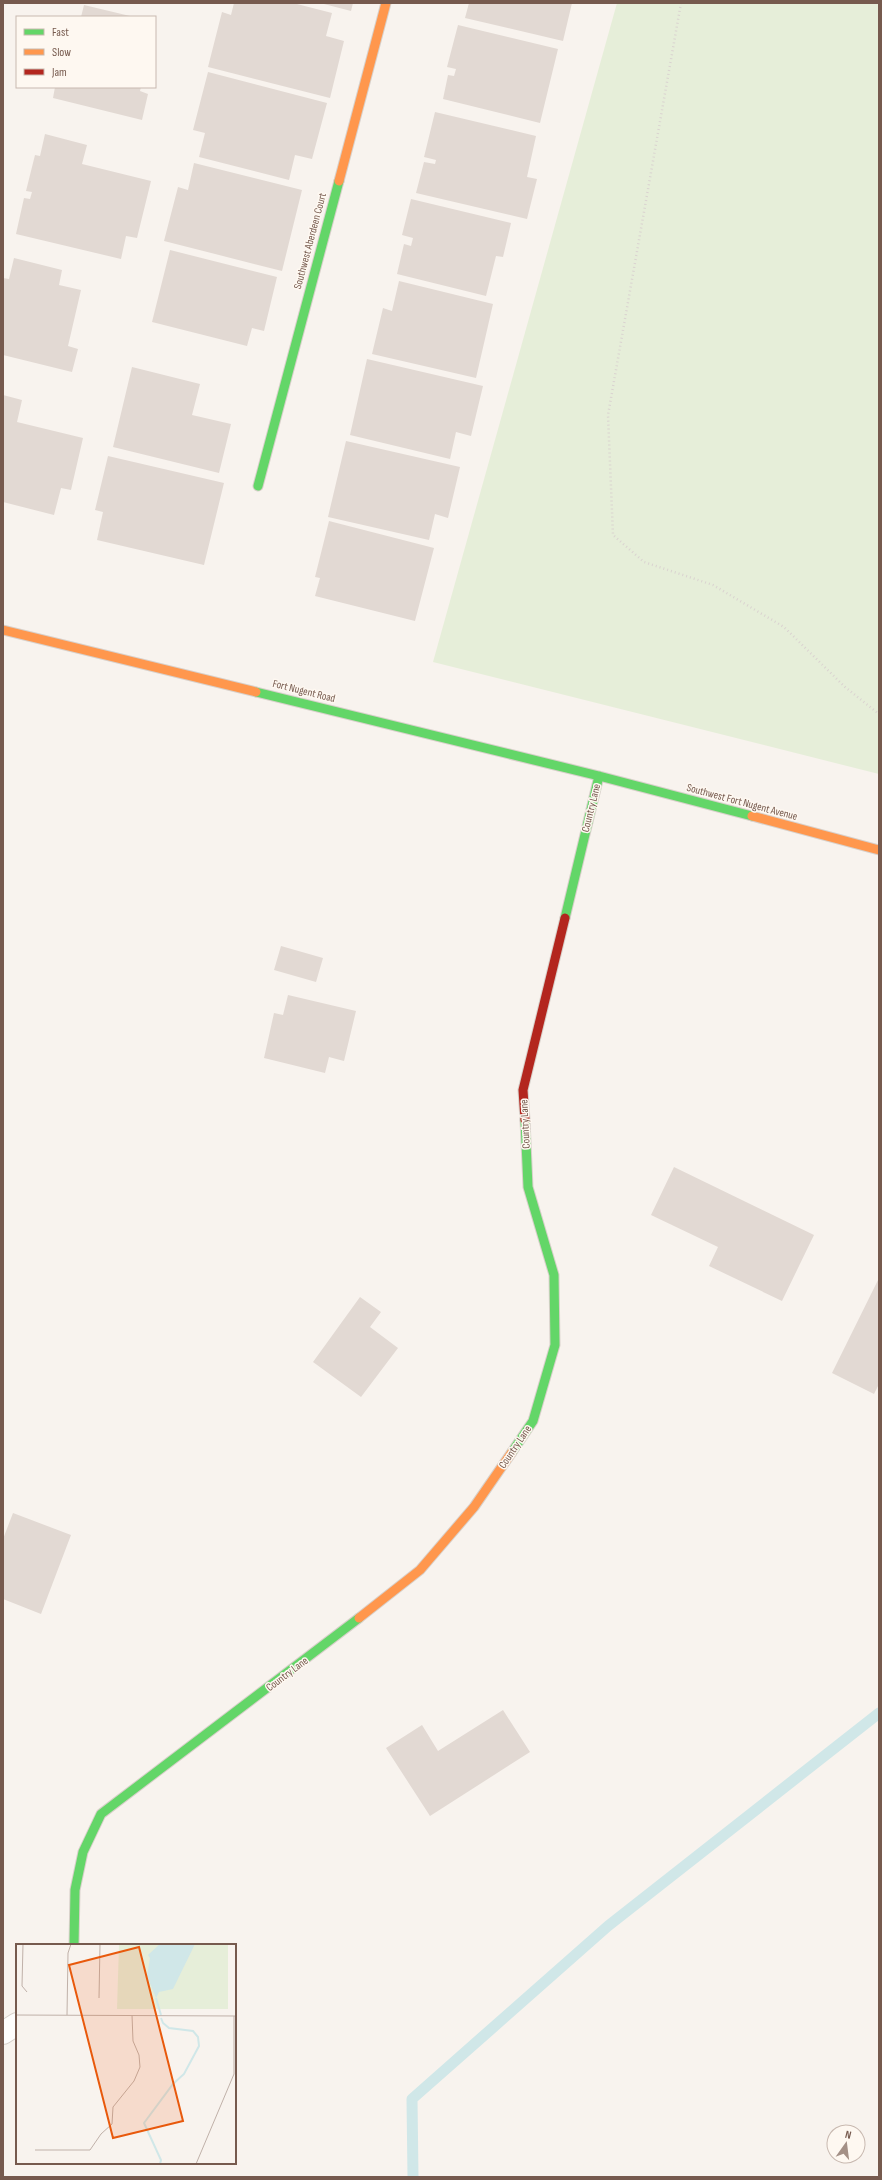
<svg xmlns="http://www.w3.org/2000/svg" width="882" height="2180" viewBox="0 0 882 2180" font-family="'Sofia Sans Condensed',sans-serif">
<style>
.green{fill:#e6eed9}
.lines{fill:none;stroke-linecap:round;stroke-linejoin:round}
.stream{stroke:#d0e7e8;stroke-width:11}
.building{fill:#e2d9d3}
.street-casing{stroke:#d6d0ca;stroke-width:24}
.fast-casing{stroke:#d8d0ca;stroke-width:11}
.slow-casing{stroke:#d8d0ca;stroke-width:11}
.jam-casing{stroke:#d8d0ca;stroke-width:11}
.path{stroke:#dad3d0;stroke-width:2.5;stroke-dasharray:1 3;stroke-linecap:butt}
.street{stroke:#fefdfc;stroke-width:22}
.fast{stroke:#63d668;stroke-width:9}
.slow{stroke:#ff974d;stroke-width:9}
.jam{stroke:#b3261e;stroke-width:9}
.labels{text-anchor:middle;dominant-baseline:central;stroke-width:3;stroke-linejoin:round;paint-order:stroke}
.street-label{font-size:11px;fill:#765a4e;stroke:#fef8f1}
.inset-river{fill:none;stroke:#d0e7e8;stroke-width:2}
.inset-road{fill:none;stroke:#c0b1a9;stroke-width:1}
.view{fill:#e8590c;fill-opacity:0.15;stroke:#e8590c;stroke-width:2}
.inset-edge{fill:none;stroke:#765a4e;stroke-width:2}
</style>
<rect width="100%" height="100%" fill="#f8f3ee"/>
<path class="green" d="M617,3H879V774L433,662Z"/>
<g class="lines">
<path class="stream" d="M413,2177L412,2099L608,1926L879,1713"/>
</g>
<path class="building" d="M234,3H293L332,13L326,36L344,41L330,98L208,67L222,12L231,15Z
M320,3H353L351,11Z
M469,3H572L563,41L465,18Z
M84,5L130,16V17H81Z
M458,25L558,49L540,123L443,99L448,75L454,76L456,69L447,67Z
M208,72L327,103L312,159L295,155L289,180L199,157L205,133L193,130Z
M55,87H141L140,91L148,94L142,120L53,98Z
M435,112L536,136L527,177L537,179L527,219L416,193L424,162L435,164L436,160L424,157Z
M45,134L87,145L82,164L151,181L137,238L126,236L121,259L16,234L24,198L30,199L32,192L26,191L35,155L40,156Z
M194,163L302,190L282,271L164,241L178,187L188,190Z
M411,199L511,223L503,257L496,256L486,296L397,274L404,244L411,246L413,238L402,235Z
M170,250L277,277L264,331L252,328L247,346L152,322Z
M14,258L62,270L59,285L81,290L68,346L78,349L72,372L3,355V278L9,279Z
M399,281L493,304L476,378L372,354L383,308L392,311Z
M367,359L483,386L471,436L456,432L450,459L350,435Z
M132,367L200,384L192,415L231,424L219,473L113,447Z
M3,395L22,400L17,422L83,438L71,490L61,488L54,515L3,502Z
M346,441L460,467L448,518L435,514L429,540L328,517Z
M108,456L224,483L204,565L97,540L103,512L95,510Z
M329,521L434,548L415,621L315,596L320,578L315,577Z
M281,946L323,958L316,982L274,970Z
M288,995L356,1011L344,1061L329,1057L325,1073L264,1058L274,1013L283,1015Z
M674,1167L814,1235L782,1301L709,1266L718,1247L651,1215Z
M879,1278V1384L874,1394L832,1373Z
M360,1297L381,1312L370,1327L398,1348L361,1397L313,1362Z
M13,1513L71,1535L41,1614L3,1599V1539Z
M503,1710L530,1752L430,1816L386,1748L422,1725L438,1751Z"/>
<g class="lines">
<g class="street-casing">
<path id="street" d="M3,2033L17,2024"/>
</g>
<g class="fast-casing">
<path id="fast" d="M258,486L339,181
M256,692L599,776L752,816
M565,918L599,776
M512,1452L533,1421L555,1345L554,1275L528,1187L525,1120
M74,1945L75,1890L83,1852L101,1814L359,1618"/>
</g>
<g class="slow-casing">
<path id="slow" d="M339,181L386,3
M3,630L256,692
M752,816L879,850
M359,1618L420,1570L474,1507L512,1452"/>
</g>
<g class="jam-casing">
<path id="jam" d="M525,1120L523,1090L565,918"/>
</g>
<path class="path" d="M681,3L608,415L613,535L644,562L713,585L784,627L845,687L879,714"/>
<use href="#street" class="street"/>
<use href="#fast" class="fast"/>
<use href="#slow" class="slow"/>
<use href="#jam" class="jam"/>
</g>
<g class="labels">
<g class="street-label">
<text transform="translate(310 241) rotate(-75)">Southwest Aberdeen Court</text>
<text transform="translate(304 691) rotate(14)">Fort Nugent Road</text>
<text transform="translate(742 802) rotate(15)">Southwest Fort Nugent Avenue</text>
<text transform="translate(591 808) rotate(-76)">Country Lane</text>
<text transform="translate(525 1124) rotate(-93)">Country Lane</text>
<text transform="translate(515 1447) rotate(-56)">Country Lane</text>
<text transform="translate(287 1674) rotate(-37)">Country Lane</text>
</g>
</g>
<g transform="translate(16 1944)">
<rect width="220" height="220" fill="#f8f3ee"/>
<path d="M103,0H212V65H101Z" fill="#e6eed9"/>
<path d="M144,0H179L157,45L143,48L140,54L131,32L134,14L132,11Z" fill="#d0e7e8"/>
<path class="inset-river" d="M140,54L145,71M144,220L145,216L128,179L157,140L168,130L183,102L182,93L177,87L153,84L147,79L145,74"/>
<path class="inset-road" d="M7,0L6,42L11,48M83,54L84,0M0,71L220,72M51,71L52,9L55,0M19,206H74L85,190L96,180L97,163L118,137L124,123L123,111L117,97L116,71M180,220L218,130V72"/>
<path class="view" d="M123,3L167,177L97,194L53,21Z"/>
<rect width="220" height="220" class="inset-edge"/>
</g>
<rect width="882" height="2180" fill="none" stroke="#765a4e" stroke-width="8"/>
<rect x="16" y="16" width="140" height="72" fill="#fef8f1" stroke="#c8b9b0"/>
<rect x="24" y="29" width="20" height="6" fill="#63d668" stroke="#c8b9b0"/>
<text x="52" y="36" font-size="12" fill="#765a4e">Fast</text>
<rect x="24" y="49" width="20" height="6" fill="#ff974d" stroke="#c8b9b0"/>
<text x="52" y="56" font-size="12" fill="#765a4e">Slow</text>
<rect x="24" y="69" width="20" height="6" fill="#b3261e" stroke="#c8b9b0"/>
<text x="52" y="76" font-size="12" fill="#765a4e">Jam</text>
<g transform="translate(846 2144) rotate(14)"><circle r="19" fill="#fef8f1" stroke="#c8b9b0"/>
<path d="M0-3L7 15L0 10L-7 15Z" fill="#a49086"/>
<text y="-6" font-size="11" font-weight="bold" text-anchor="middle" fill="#765a4e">N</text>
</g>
</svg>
